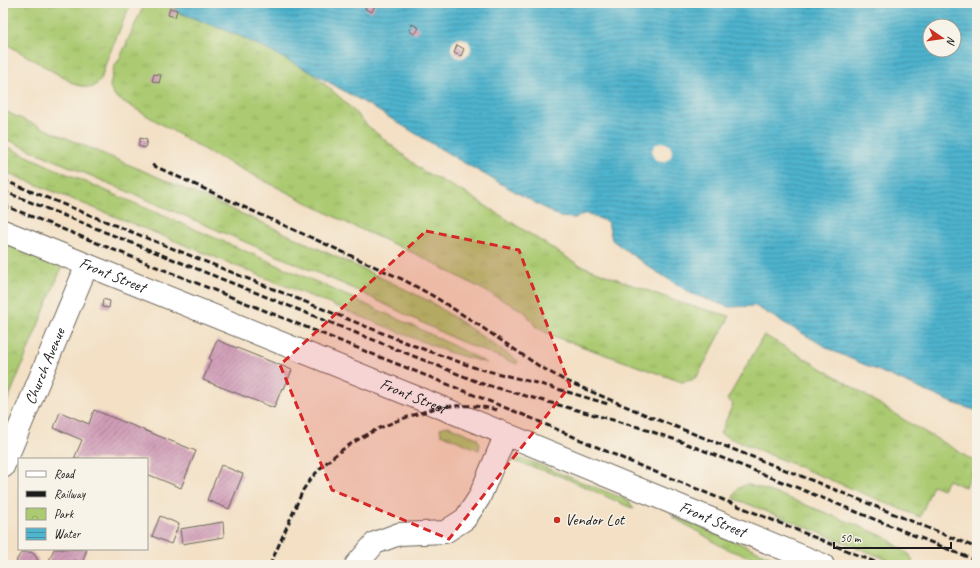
<svg xmlns="http://www.w3.org/2000/svg" width="980" height="568" viewBox="0 0 980 568" font-family="Caveat,sans-serif">
<style>
.grass{fill:url(#grass-tufts);stroke:#647346}
.park{fill:url(#park-crowns);stroke:#647346}
.water{fill:url(#water-rules);stroke:#366875;fill-rule:evenodd}
.pier{fill:#f3e0c5}
.building{fill:url(#building-hatch)}
.lines{fill:none;stroke-linecap:round;stroke-linejoin:round}
.minor-casing{stroke:#676157;stroke-width:24}
.minor{stroke:#fff;stroke-width:22}
.rail{stroke:#1c1c1c;stroke-width:3;stroke-dasharray:6 3;stroke-linecap:butt}
.marked{fill:#d62828;fill-opacity:0.2;stroke:#d62828;stroke-width:3;stroke-dasharray:8 5;stroke-linejoin:round}
.poi-dot{fill:#c8321e;stroke:#f7f3e8;stroke-width:1.5}
.labels{text-anchor:middle;dominant-baseline:central;stroke-width:3;stroke-linejoin:round;paint-order:stroke}
.street-label{font-size:16px;fill:#1c1c1c;stroke:#f7f3e8}
.poi-label{font-size:16px;fill:#1c1c1c;stroke:#f7f3e8;text-anchor:start}
</style>
<defs>
<pattern id="grass-tufts" width="24" height="20" patternUnits="userSpaceOnUse"><rect width="24" height="20" fill="#abca71"/><path d="M3 7l-1-3M5 7V3M7 7l1-3M15 17l-1-3M17 17v-4M19 17l1-3" fill="none" stroke="#93ad61"/></pattern>
<pattern id="park-crowns" width="20" height="18" patternUnits="userSpaceOnUse"><rect width="20" height="18" fill="#abca71"/><path d="M2 6a3 3 0 1 1 6 0M12 15a3 3 0 1 1 6 0" fill="none" stroke="#93ad61"/></pattern>
<pattern id="water-rules" width="6" height="5" patternUnits="userSpaceOnUse"><rect width="6" height="5" fill="#4fb4ce"/><path d="M0 2.5h6" fill="none" stroke="#4192a6"/></pattern>
<pattern id="building-hatch" width="6" height="6" patternUnits="userSpaceOnUse"><rect width="6" height="6" fill="#d09db7"/><path d="M-1 1l2-2M0 6l6-6M5 7l2-2" fill="none" stroke="#a87f94"/></pattern>
</defs>
<rect width="100%" height="100%" fill="#f7f3e8"/>
<filter id="ink" filterUnits="userSpaceOnUse"><feTurbulence type="fractalNoise" baseFrequency=".025" numOctaves="2"/><feDisplacementMap in="SourceGraphic" scale="8" xChannelSelector="R" yChannelSelector="G"/><feConvolveMatrix kernelMatrix="1 2 1 2 8 2 1 2 1" color-interpolation-filters="sRGB"/></filter>
<filter id="wash" filterUnits="userSpaceOnUse"><feTurbulence type="fractalNoise" baseFrequency=".012" numOctaves="4" result="noise"/><feDisplacementMap in="SourceGraphic" scale="16" xChannelSelector="R" yChannelSelector="G"/><feGaussianBlur stdDeviation="0.9" result="paint"/><feColorMatrix in="noise" values="0 0 0 0 0 0 0 0 0 0 0 0 0 0 0 0 0 1.4 0 .05"/><feComposite in="paint" operator="in"/></filter>
<g filter="url(#wash)">
<rect width="100%" height="100%" fill="#f3e0c5"/>
<path class="grass" d="M3,3H131L106,62L101,80L92,88L76,85L3,42Z
M146,3H172L178,12L240,36L311,72L344,101L369,127L423,171L467,194L577,264L630,284L684,304L730,316L698,375L692,380L682,382L553,336L536,327L525,312L418,255L349,224L210,153L114,96L110,86L114,67L120,58L139,15Z
M3,110L15,116L153,175L265,224L384,279L431,302L518,361L517,364L457,340L350,287L3,138Z
M3,145L58,170L319,283L422,330L487,363L448,352L3,171Z
M764,335L840,379L909,423L951,447L977,463L965,487L948,480L943,489L933,485L920,517L720,434L733,404L731,402L727,400Z
M448,426L477,438L480,445L479,450L441,434L440,428Z
M516,459H522L529,461L625,499L629,501L634,509L565,478L536,468L512,461Z
M747,484L783,496L859,526L885,537L910,555L914,565H901L733,498L737,489Z
M672,517H676L777,559L778,561L777,565L731,551L719,545L699,532Z"/>
<path class="park" d="M3,241L63,264L3,412Z"/>
<path class="water" d="M172,3H977V411L953,403L833,351L755,306L729,307L692,294L649,267L612,240L608,222L586,213L575,218L560,217L459,160L372,107L311,72L240,36L178,12ZM930,26H954V50H930Z"/>
<path class="pier" d="M451 48a10 10 0 1 1 20 0a10 10 0 1 1-20 0Z
M652 152a10 10 0 1 1 20 0a10 10 0 1 1-20 0Z"/>
<g id="blocks">
<path class="building" d="M368,3H372L375,5L372,12L365,9Z
M170,8L177,10L175,17L168,15Z
M412,24L419,28L415,34L409,31Z
M457,45L464,49L461,56L454,53Z
M154,74L161,75L159,83L152,81Z
M140,138L147,140L145,148L138,146Z
M103,299L110,301L109,308L102,307Z
M217,340L292,370L284,389L282,388L274,408L203,380L211,360L209,359Z
M94,410L196,451L181,488L147,474V459H74L82,440L54,428L60,412L89,424Z
M221,465L243,474L229,509L207,500Z
M160,516L179,524L171,544L152,536Z
M223,522L224,537L182,544L180,529Z
M54,549H87L82,563L75,560L72,565H47Z
M24,552H31L34,554L38,560V565H16L17,559L21,553Z"/>
</g>
</g>
<g filter="url(#ink)">
<use href="#blocks" fill-opacity="0" stroke="#676157" stroke-width="1"/>
<g class="lines">
<g class="minor-casing">
<g id="minor">
<path id="s1" d="M3,231L440,407L823,565"/>
<path id="s2" d="M3,467L87,265"/>
<path d="M356,565L375,543L399,534L445,532L465,519L479,498L506,434"/>
</g>
</g>
<use href="#minor" class="minor"/>
<path class="rail" d="M152,165L404,280L435,297L474,322L539,366L564,380L646,415L816,482L977,548
M3,180L412,345L476,368L544,385L608,404
M3,191L483,384L638,427L682,442L793,486L977,561
M3,205L531,418L631,462L882,565
M270,565L303,490C328,451 376,426 420,413C430,410 441,406 452,406C467,405 482,406 497,410"/>
</g>
</g>
<path class="marked" d="M426,231L519,250L570,386L449,539L332,490L280,365Z"/>
<circle class="poi-dot" cx="557" cy="520" r="4"/>
<g class="labels">
<g class="street-label">
<text stroke="none"><textPath href="#s1" startOffset="118">Front Street</textPath></text>
<text stroke="none"><textPath href="#s2" startOffset="109">Church Avenue</textPath></text>
<text stroke="none"><textPath href="#s1" startOffset="442">Front Street</textPath></text>
<text stroke="none"><textPath href="#s1" startOffset="766">Front Street</textPath></text>
</g>
<g class="poi-label">
<text x="565" y="520">Vendor Lot</text>
</g>
</g>
<rect width="980" height="568" fill="none" stroke="#f7f3e8" stroke-width="16"/>
<rect x="18" y="458" width="130" height="92" fill="#f7f3e8" stroke="#9f9d96"/>
<rect x="26" y="471" width="20" height="6" fill="#ffffff" stroke="#9f9d96"/>
<text x="54" y="478" font-size="12" fill="#1c1c1c">Road</text>
<rect x="26" y="491" width="20" height="6" fill="#1c1c1c" stroke="#9f9d96"/>
<text x="54" y="498" font-size="12" fill="#1c1c1c">Railway</text>
<rect x="26" y="508" width="20" height="12" fill="url(#park-crowns)" stroke="#9f9d96"/>
<text x="54" y="518" font-size="12" fill="#1c1c1c">Park</text>
<rect x="26" y="528" width="20" height="12" fill="url(#water-rules)" stroke="#9f9d96"/>
<text x="54" y="538" font-size="12" fill="#1c1c1c">Water</text>
<g transform="translate(942 38) rotate(103)"><circle r="19" fill="#f7f3e8" stroke="#9f9d96"/>
<path d="M0-3L7 15L0 10L-7 15Z" fill="#c8321e"/>
<text y="-6" font-size="11" font-weight="bold" text-anchor="middle" fill="#1c1c1c">N</text>
</g>
<path d="M834 542v6h117v-6" fill="none" stroke="#1c1c1c" stroke-width="2"/>
<text x="840" y="542" font-size="12" fill="#1c1c1c" stroke="#f7f3e8" stroke-width="3" paint-order="stroke">50 m</text>
</svg>
